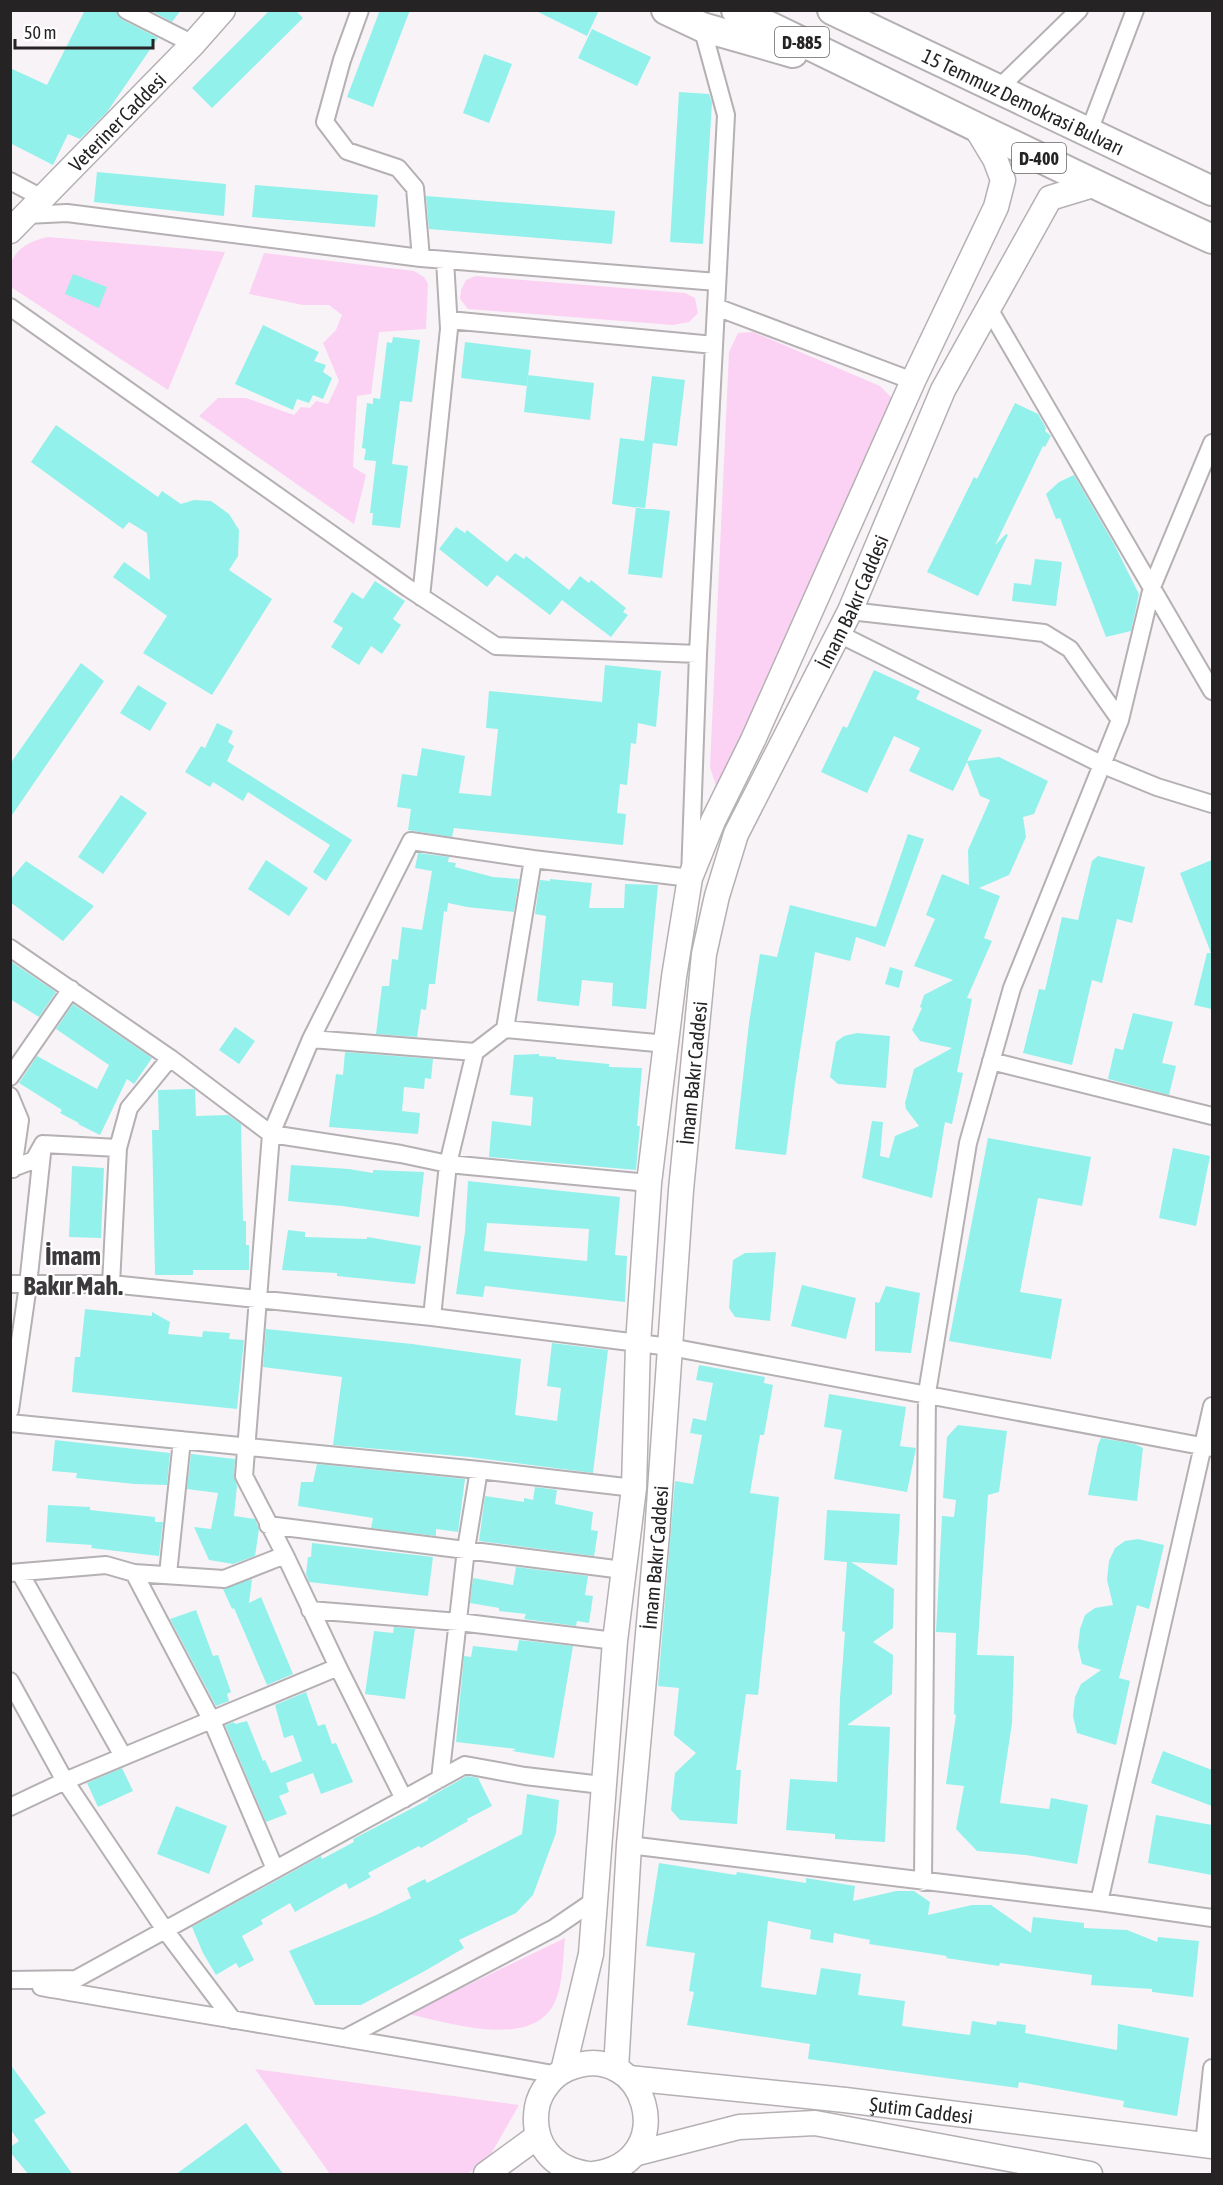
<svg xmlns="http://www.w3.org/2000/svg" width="1223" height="2185" viewBox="0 0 1223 2185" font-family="'Asap Condensed',sans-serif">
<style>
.green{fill:#fbd2f3}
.building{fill:#92f1eb;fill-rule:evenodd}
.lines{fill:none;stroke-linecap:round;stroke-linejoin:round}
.minor-casing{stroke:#b4b0b3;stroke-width:20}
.secondary-casing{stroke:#b4b0b3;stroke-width:27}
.trunk-casing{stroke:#b4b0b3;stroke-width:32}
.minor{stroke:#fff;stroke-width:16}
.secondary{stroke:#fff;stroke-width:24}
.trunk{stroke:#fff;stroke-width:28}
.labels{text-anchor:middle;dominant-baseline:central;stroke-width:4.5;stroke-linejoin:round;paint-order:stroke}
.shield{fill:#fff;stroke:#666566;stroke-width:1.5}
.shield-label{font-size:18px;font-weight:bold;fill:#252324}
.street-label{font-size:20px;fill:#252324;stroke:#fff}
.district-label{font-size:26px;font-weight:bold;fill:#3c393c;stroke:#fff}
</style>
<rect width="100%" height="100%" fill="#f8f3f7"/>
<path class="green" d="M48,237L225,252L168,390L11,287C11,280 9,270 11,263C17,247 33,240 48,237Z
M264,253L414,271L424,277L428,284L426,329L379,332L371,394L357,396L353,467L366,475L354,524L199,416L218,398H246L294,415L301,407L310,408L316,401L328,404L339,381L323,343L336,330L342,315L329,305H303L249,294Z
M475,276L685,293L695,298L698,313L689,322L673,325L468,309L460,299L461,290L466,280Z
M753,332L880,386L891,397L899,414L717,789L710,767L729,352L738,333Z
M565,1938C563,1959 563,1983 555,2002C532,2051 447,2022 408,2014Z
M255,2069L519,2105L487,2161L467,2174H330Z"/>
<path class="building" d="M85,10H116L121,19L158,38L107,112L80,139L68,134L53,165L10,143V68L47,85Z
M150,10H181L172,22Z
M270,10H295L303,18L212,108L192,88Z
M380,10H410L373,107L347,97Z
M534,10H599L587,36Z
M592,29L651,57L637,86L578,58Z
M484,54L512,64L489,123L463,113Z
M679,92L709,94L712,103L703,244L670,242Z
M97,172L226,184L224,216L94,202Z
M255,185L378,195L375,227L252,217Z
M426,196L615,211L612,244L429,229Z
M73,274L107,287L99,308L65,294Z
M263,325L319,352L314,361L326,365L323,372L332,378L323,399L313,395L309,403L297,399L293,410L235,384Z
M393,337L420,340L412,402L400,401L392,464L408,466L400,528L372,525L373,513H370L376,461L364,460L366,449L362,448L367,403L373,404V398L380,399L387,342L392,343Z
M465,342L531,350L527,386L461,378Z
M528,375L594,383L590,420L524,412Z
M652,376L685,380L677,446L653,443L645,509L612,504L620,438L644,441Z
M1015,403L1038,414L1046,428L1045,431L1051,436L1045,447L1043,446L995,545L1006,534L1008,535L978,596L927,572L974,477L977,479Z
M56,425L158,497L162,491L181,504L194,500L211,501L229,514L239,530L238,556L229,570L272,599L212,695L143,653L167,616L113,577L124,562L150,580L147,533L129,522L123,529L31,462Z
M1074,475L1114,544L1139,594L1131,631L1106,637L1060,518L1056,519L1046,494L1059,482Z
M636,507L670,511L662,578L628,574Z
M456,527L465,533L467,530L507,562L515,553L524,559L526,556L569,590L566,594L580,576L589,583L591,580L626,608L623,612L628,615L611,637L562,600L550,615L497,575L487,587L439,549Z
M1035,559L1062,562L1056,606L1012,601L1014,583L1031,585Z
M375,581L405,601L393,619L401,625L382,654L371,646L359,665L331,647L343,628L333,622L352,592L363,599Z
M81,663L104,681L10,818V764Z
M605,665L661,671L656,727L638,723L636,744L631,743L627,785L620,784L617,813L626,814L623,845L454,828L452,837L408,830L411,809L397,807L402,774L417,776L422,748L465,756L459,793L491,796L498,729L486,728L489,691L602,702Z
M874,670L920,691L916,699L982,730L967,761L999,757L1048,781L1034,814L1023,817L1026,837L1009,875L979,888L1000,896L984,938L992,941L967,998L972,999L957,1072L963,1073L952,1124L945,1122L932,1198L862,1178L872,1121L883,1122L880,1156L889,1158L895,1136L919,1126L906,1109L905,1103L914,1069L952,1048L920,1041L912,1030L922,1008L920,1007L924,995L953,980L914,966L935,919L926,915L942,874L969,885L968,850L990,800L980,796L967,762L953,791L909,771L920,748L894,736L867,793L821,772L843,726L847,728Z
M138,685L167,703L150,731L120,713Z
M217,723L233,731L228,742L234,746L227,761L352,840L326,881L313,872L330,845L248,792L243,801L213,782L210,787L185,772L201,746L205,748Z
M121,795L147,813L103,874L78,857Z
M908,834L924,839L885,947L856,937L850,961L815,952L795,1084L786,1155L735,1149L749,1023L760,954L777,957L790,905L876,927Z
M418,853L449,857L448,862L456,863L455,867L493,877L519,879L514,912L467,907L448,903L447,912L444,911L435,984H429L426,1010L421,1009L417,1037L376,1034L382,986H389L392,959L398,960L402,927L422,930L432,871L415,868Z
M1098,856L1145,867L1132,923L1117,919L1102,983L1092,980L1072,1065L1023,1053L1039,989L1045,990L1062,917L1078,920L1092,861Z
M266,860L308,888L289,916L248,889Z
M1212,860V1009L1194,1005L1207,953H1211L1180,873Z
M26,861L94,906L63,941L10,902V880Z
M550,879L592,883L589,908H624L625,884L658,885L646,1009L612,1006L613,983L582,980L579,1006L537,1001L546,916L535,914L540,880L550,881Z
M10,961L56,992L39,1017L10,999Z
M890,967L903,971L899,988L885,984Z
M73,1004L152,1058L134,1084L127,1079L100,1135L78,1124L79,1123L60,1113L62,1110L19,1083L37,1056L97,1089L109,1065L56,1029Z
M1133,1013L1173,1022L1162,1063L1176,1066L1169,1095L1108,1079L1115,1048L1123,1050Z
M235,1027L255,1041L239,1064L219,1050Z
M857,1033L890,1036L886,1088L838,1084L830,1077L836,1042L844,1036Z
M345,1052L433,1059L431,1079L425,1078L424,1089L404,1087L402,1111L420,1113L418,1134L329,1127L336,1074L343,1075Z
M539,1054V1056L556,1057V1059L609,1064V1067L642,1068L637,1126H640L636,1170L489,1157L492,1121L531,1126L533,1097L510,1095L514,1055Z
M194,1089L195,1090L196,1116L228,1115L241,1124L243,1221H246V1245H249V1270H193V1275H155L152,1130H159L158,1090Z
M988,1138L1091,1157L1082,1206L1038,1198L1020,1292L1062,1299L1051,1359L949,1341Z
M1173,1148L1210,1156L1196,1226L1159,1218Z
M291,1165L349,1169L373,1173V1170L424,1172L419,1217L342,1206L288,1201Z
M72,1166L104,1168L101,1238L69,1237Z
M468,1181L620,1197L615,1255L627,1256L625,1302L485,1286L483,1297L456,1294L465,1232ZM487,1223L589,1229L587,1261L484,1251Z
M288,1230L305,1232V1237L367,1239V1237L421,1246L415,1284L337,1276V1273L282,1270Z
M776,1252L770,1321L735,1317L729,1308L733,1260L745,1253Z
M802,1285L856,1298L846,1339L791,1326Z
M886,1286L920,1293L911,1353L875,1351V1302L879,1303Z
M85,1309L152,1316V1312L170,1322L168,1334L202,1337L203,1331L230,1333L229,1339L244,1340L237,1409L72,1392L75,1357H80Z
M266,1329L412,1344L521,1359L515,1415L557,1421L561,1388L547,1386L552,1343L608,1350L593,1473L469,1457L333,1445L342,1377L263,1367Z
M699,1365L765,1377L764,1383L773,1385L764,1435H760L750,1493L779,1497L758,1695L746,1694L736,1770H741L737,1824L680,1820L671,1810L675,1773L696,1753L674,1735L679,1688L658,1686L675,1481L693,1484L702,1435L690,1433L693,1418L706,1421L713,1383L696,1380Z
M829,1394L906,1407L900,1446L916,1448L907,1492L834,1479L842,1430L824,1427Z
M958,1425L1007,1431L999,1492L988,1495L977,1655L1014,1656L1012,1723L1000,1803L1049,1809L1051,1798L1088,1805L1077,1864L1026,1855L977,1851L956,1829L964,1786L946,1784L956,1715L954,1714L956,1633L936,1632L942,1516L954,1517L956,1500L943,1498L947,1437Z
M1101,1438L1135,1444L1143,1448L1137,1501L1088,1495L1098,1445Z
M55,1440L170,1453L167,1485L135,1484L76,1478L77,1473L52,1471Z
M191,1454L235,1459L234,1476L237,1486L234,1516L255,1519L259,1529L255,1556L233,1564L209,1560L194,1527L211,1529L218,1493L187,1489Z
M317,1464L465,1479L458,1532L436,1529V1536L371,1528L373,1518L298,1506L301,1482H313Z
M535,1487L557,1490L555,1504L593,1512L591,1530L598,1531L594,1556L479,1541L485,1496L524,1502V1498L533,1500Z
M48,1505L90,1507V1510L155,1517V1522H163L159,1556L91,1548L92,1545L46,1542Z
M827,1510L900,1514L897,1565L851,1562L894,1589L893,1628L873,1642L893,1655L892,1694L847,1725L890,1727L885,1842L835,1839V1834L786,1830L790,1779L837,1782L840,1698L845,1632L842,1631L847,1562L824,1560Z
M1138,1539L1164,1545L1149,1609L1137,1605L1119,1678L1130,1681L1116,1745L1077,1733L1073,1716L1075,1697L1081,1684L1101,1670L1082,1664L1078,1647L1080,1629L1085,1615L1095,1608L1113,1605L1107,1580L1109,1561L1115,1548L1125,1541Z
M312,1543L433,1557L428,1596L309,1582L306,1574L308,1557H311Z
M516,1567L588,1576L585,1595L593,1596L589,1623L577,1621L576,1626L524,1619L526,1614L499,1611V1608L470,1603L473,1578L513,1585Z
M252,1579L249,1603L261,1597L293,1674L267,1685L234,1608L232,1609L223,1589Z
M196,1610L213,1656L218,1655L231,1692L227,1694L229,1701L216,1706L170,1619Z
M394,1627L415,1629L405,1699L365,1694L374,1631L393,1633Z
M519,1640L573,1646L554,1758L512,1751L516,1749L456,1742L464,1656L471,1657L473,1646L517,1651Z
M306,1692L318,1726L325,1724L332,1744L336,1743L353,1782L321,1794L313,1773L286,1783L289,1792L279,1796L287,1814L266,1822L225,1725L234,1722L235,1724L247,1721L263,1761L265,1760L271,1773L302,1761L293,1735L284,1738L275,1705Z
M1163,1751L1212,1770V1806L1151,1783Z
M122,1768L133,1791L98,1807L87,1783Z
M467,1776L478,1778L492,1806L467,1819L468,1821L442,1836L421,1848L419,1846L368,1873L371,1877L349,1889L346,1883L295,1912L290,1903L261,1920L263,1924L242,1936L254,1960L239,1968L236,1963L216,1975L203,1953L192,1927L321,1856L322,1859L354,1842L353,1839L428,1800V1798Z
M527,1794L559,1800L556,1833L533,1895L516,1913L459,1940L464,1948L423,1972L361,2005H315L289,1951L374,1916L411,1898L407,1888L425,1879L427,1883L522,1834Z
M176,1806L227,1826L209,1874L157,1854Z
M1156,1815L1212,1825V1875L1148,1863Z
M659,1863L736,1875L737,1872L806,1883V1878L855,1886L853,1901L896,1891H914L930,1902L928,1915L972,1905H991L1031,1933L1033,1917L1084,1923V1928L1127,1930L1157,1942L1158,1937L1199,1941L1193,1997L1152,1992V1989L1091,1985L1092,1975L1000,1963L999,1966L946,1958L947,1956L869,1944L870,1940L834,1933L833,1943L810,1939L811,1930L768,1921L761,1987L816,1995L821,1968L861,1974L858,1995L905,2001L902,2026L970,2035L972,2021L996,2025L997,2021L1026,2025L1025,2033L1117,2050L1118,2024L1189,2038L1177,2116L1123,2107L1124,2101L1019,2082L1018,2088L808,2059L810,2044L687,2025L694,1992L689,1991L695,1953L646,1946Z
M10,2064L46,2113L34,2120L73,2175H29L10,2152V2147L19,2141L10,2129Z
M246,2123L284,2175H175Z"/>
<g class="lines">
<g class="minor-casing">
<path id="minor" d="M126,10L193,44
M360,10L342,60L325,122L347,151L398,168L415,188L421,258
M999,88L1079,10
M1088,134L1135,10
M10,181L42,198
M26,215L67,213L421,258L717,282
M10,307L408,588L496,646L698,654
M716,307L913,381
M988,307L1212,691
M449,320L714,345
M421,597L449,329L445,260
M850,611L1044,633L1070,649L1120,720
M839,634L1101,764L1157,787L1212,804
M10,948L170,1058L271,1134L401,1154L448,1164L475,1052L505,1029L533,859
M505,1029L667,1044
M311,1039L475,1052
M991,1061L1212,1116
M10,1077L71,989
M10,1096L20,1120L13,1169
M118,1148L129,1108L170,1058
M10,1169L34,1160L43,1144L118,1148L111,1284
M10,1284H111L432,1317L670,1347L1212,1448
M432,1317L448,1164L649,1183
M10,1410L28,1285L43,1144
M10,1423L479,1470L634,1488
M268,1525L623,1570
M10,1573L106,1565L134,1573L224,1579L285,1555
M20,1573L123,1756
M134,1573L212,1721L275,1869
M168,1574L182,1440
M310,1610L459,1622L615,1641
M10,1681L65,1781L165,1930L233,2020
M440,1779L466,1549L479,1470
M404,1799L338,1667L285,1555L244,1476L271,1134L311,1039L411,841L533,859L690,878L698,654L726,115L702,27
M10,1807L65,1781L338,1667
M629,1845L1099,1902L1212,1918
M923,1882L927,1393L968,1143L1012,988L1120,720L1152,587L1212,443
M1099,1902L1212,1406
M10,1980L76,1979L465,1765L525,1776L602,1785
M41,1987C213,2017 386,2044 558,2075
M347,2037L554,1928L595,1900
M1204,2145L1212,2068"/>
</g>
<g class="secondary-casing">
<g id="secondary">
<path id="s1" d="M10,231L193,44L223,10"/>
<path id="s2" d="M616,2069L629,1845L657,1534L681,1190L704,954L717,896L736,834L850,611L943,390L1050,198L1093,185"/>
<path d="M563,2071L591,1954L615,1641L634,1488L638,1344L649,1183L674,977L690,878L713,821L753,740L913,381L996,207L1003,180L995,159L975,126"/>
<path id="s3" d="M629,2078L845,2100L1212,2146"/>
<path d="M634,2154L739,2127L815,2123L1090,2174"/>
<path d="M486,2174L538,2136"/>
<path d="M588,2174C552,2169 531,2143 537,2107C540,2091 553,2075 567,2069C646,2035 683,2162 594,2174"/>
</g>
</g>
<g class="trunk-casing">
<g id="trunk">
<path d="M666,10L702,27L793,53"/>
<path d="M736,10C895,86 1052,166 1212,239"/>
<path id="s4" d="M832,10L1212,191"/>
</g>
</g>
<use href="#minor" class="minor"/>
<use href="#secondary" class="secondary"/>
<use href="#trunk" class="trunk"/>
</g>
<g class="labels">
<g class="shield">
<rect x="775" y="27" width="54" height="30" rx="4.5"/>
<rect x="1012" y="143" width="54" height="30" rx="4.5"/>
</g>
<g class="shield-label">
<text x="802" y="42">D-885</text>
<text x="1039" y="158">D-400</text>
</g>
<g class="street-label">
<text stroke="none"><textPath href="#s4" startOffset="212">15 Temmuz Demokrasi Bulvarı</textPath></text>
<text stroke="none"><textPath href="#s1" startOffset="153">Veteriner Caddesi</textPath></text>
<text stroke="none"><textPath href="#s2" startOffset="1503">İmam Bakır Caddesi</textPath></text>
<text stroke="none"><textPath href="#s2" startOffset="999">İmam Bakır Caddesi</textPath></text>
<text stroke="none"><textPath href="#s2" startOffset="513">İmam Bakır Caddesi</textPath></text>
<text stroke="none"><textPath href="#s3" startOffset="294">Şutim Caddesi</textPath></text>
</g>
<g class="district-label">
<text x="73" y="1256">İmam<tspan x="73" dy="30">Bakır Mah.</tspan></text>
</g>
</g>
<rect width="1223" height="2185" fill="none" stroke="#252324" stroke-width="24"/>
<path d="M15 39v9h138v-9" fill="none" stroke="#252324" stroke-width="3"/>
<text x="24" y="39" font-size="18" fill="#252324" stroke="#ffffff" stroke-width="4.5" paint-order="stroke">50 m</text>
</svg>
